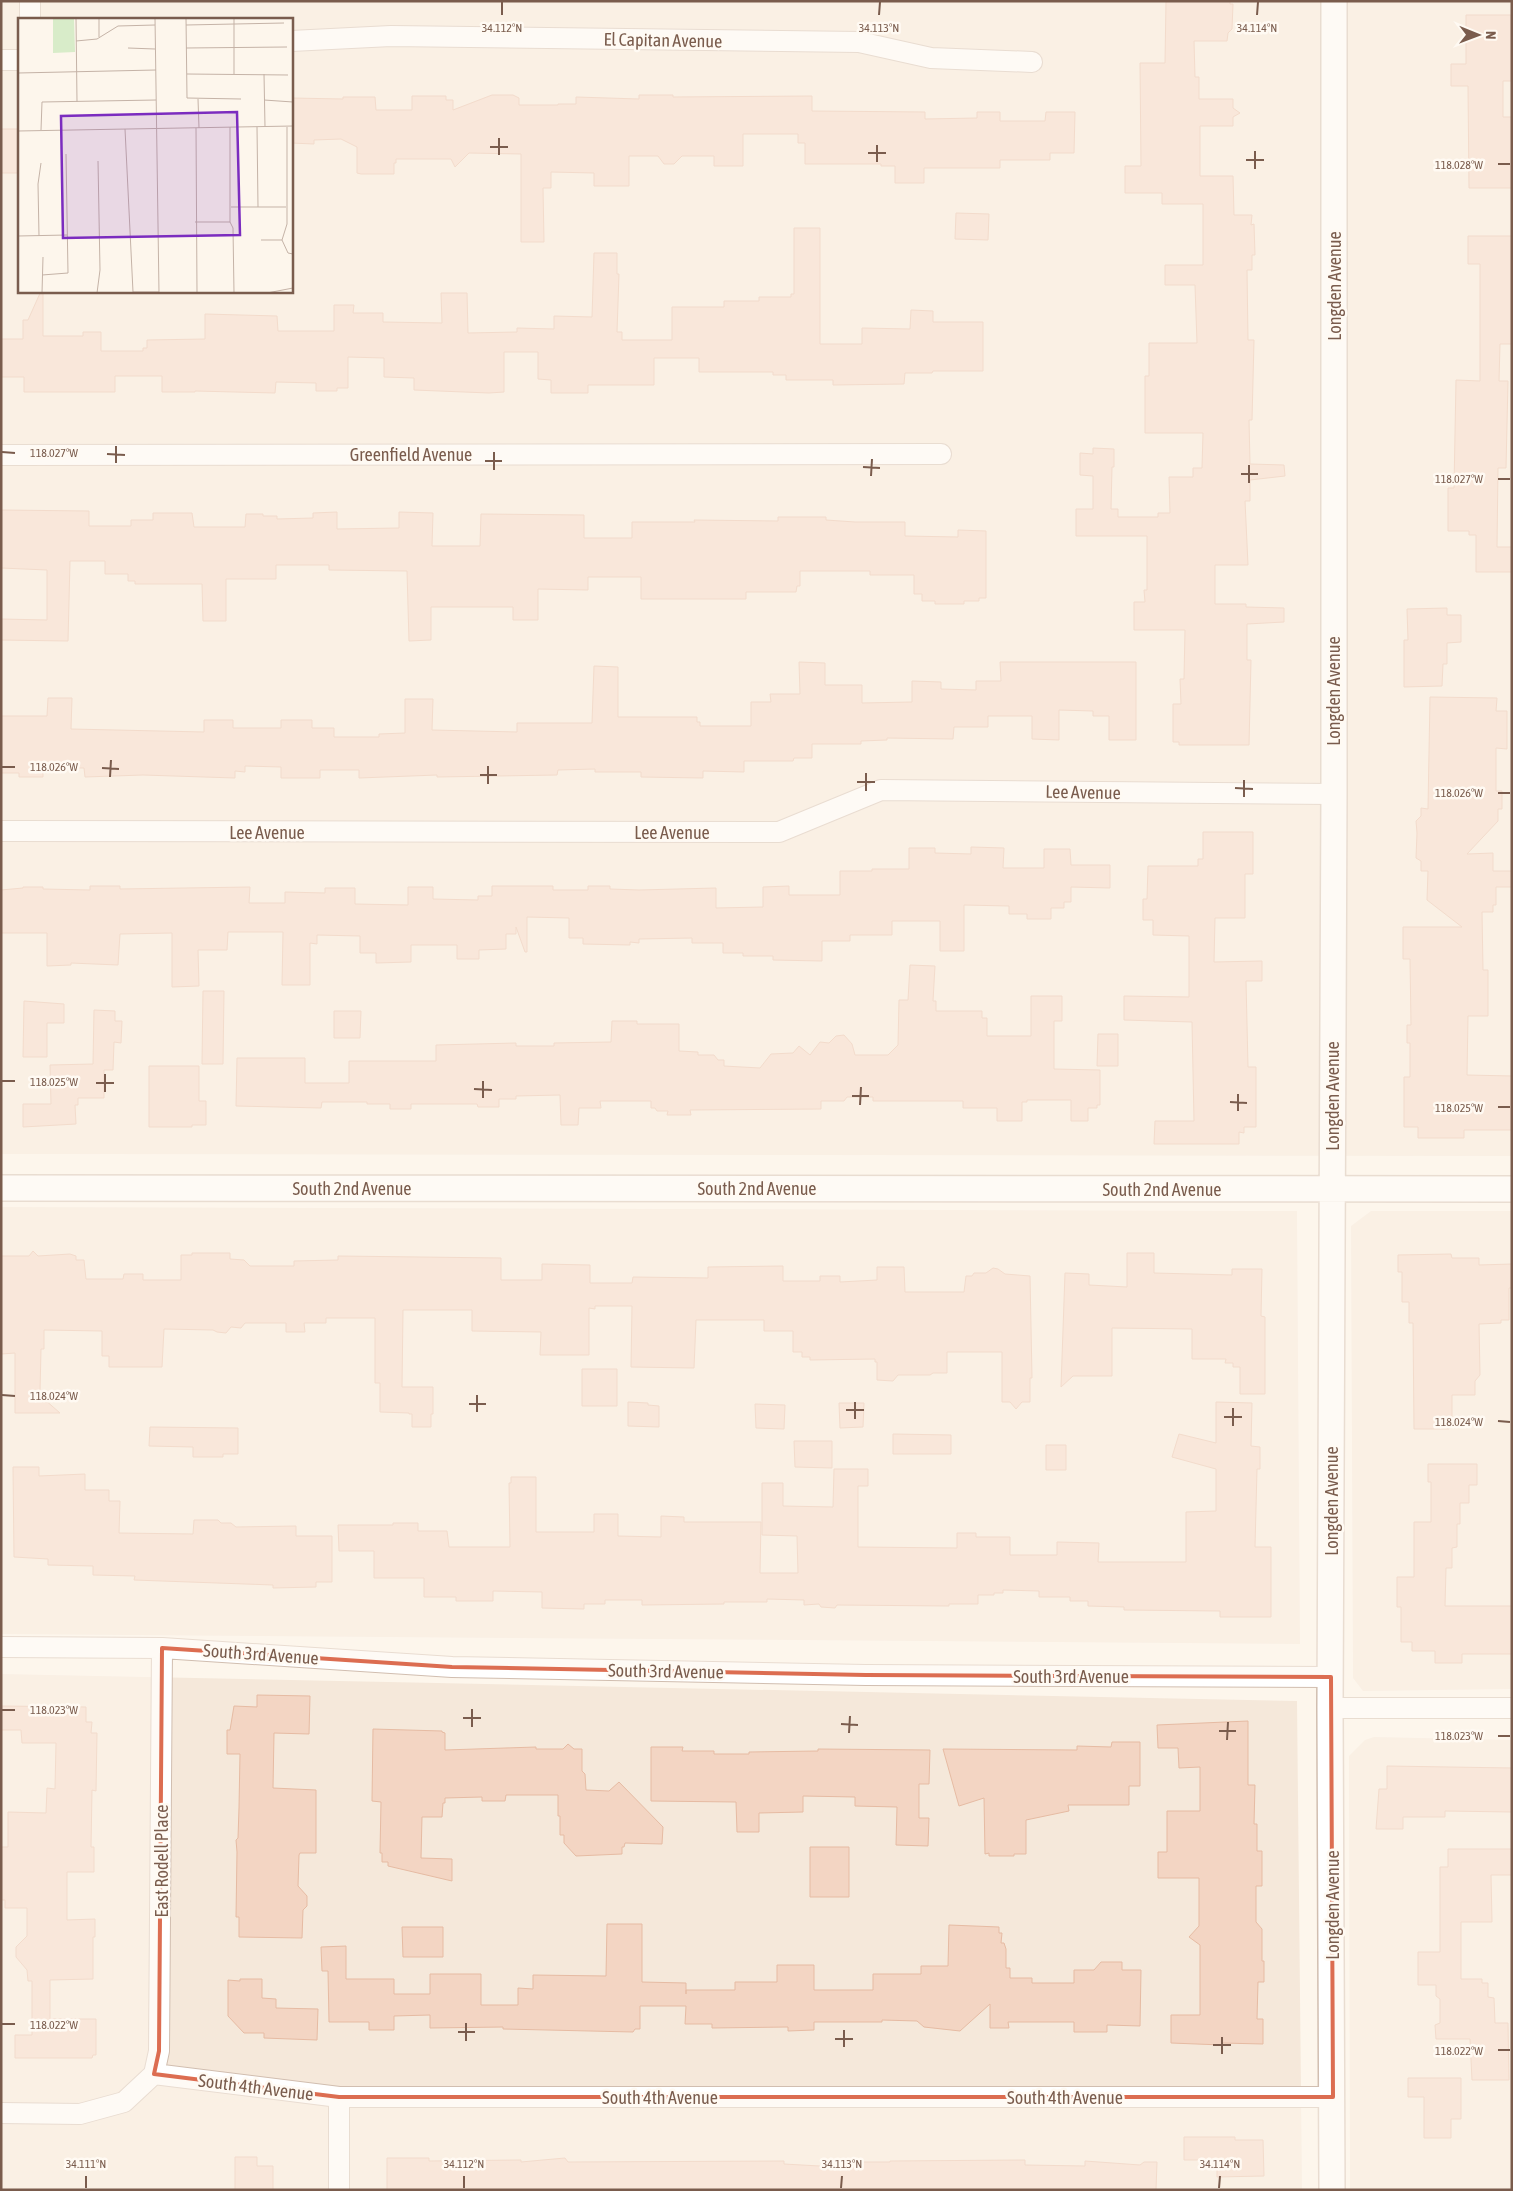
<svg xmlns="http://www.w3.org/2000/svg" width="1513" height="2191" viewBox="0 0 1513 2191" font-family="'Asap Condensed',sans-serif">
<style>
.residential{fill:#f5e8da;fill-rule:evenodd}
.building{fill:#f3d5c3;stroke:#e6bba3}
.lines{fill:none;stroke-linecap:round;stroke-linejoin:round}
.minor-casing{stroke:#d1beb0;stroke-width:22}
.tertiary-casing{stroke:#d1beb0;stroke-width:28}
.minor{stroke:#fff;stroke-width:20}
.tertiary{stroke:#fff;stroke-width:25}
.marked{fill:none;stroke:#dc6d51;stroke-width:4;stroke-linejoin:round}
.ticks{fill:none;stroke:#7a5c4d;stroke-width:2}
.labels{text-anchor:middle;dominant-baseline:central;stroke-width:5;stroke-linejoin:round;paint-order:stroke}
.street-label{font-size:18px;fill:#7a5c4d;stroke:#fffaf3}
.inset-road{fill:none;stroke:#c5b3a7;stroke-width:1}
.view{fill:#7b2cbf;fill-opacity:0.15;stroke:#7b2cbf;stroke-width:2.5}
.inset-edge{fill:none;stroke:#7a5c4d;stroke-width:2.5}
.ticks-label{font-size:12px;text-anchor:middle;fill:#7a5c4d;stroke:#fffaf3;stroke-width:5;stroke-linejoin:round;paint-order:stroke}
</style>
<rect width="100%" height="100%" fill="#fdf6ec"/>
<path class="residential" d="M1,1H1512V1156L1,1154ZM19,19H291V291H19Z
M1,1207L1297,1211L1300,1644L1,1634Z
M1371,1211H1512V1689L1363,1691L1353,1678L1351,1226Z
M1,1674L1297,1701L1302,2190H1Z
M1374,1737L1512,1740V2190H1350L1349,1756L1365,1740Z"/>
<path class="building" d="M1166,1H1230V4H1233L1232,29L1228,33L1227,41H1194L1195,77H1199V99H1233V108L1240,113L1233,117V126H1200V176H1233L1234,215H1252L1251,225L1254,224L1255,255H1252V270H1247L1248,340H1254L1252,420H1249L1250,464L1284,465L1285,476L1250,480V501H1245L1248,565H1215V604H1246V607L1284,608V622L1247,624V660H1251L1249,745H1179V742H1173V704H1181L1180,679H1184L1185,630H1134V602H1145L1144,590H1147V536H1076V509H1093V476L1080,475V453L1093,454V448L1114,449V467H1112L1111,509H1118V517H1158V513H1170L1169,477H1193V468H1202L1203,433H1145V376H1149V343H1197L1195,285H1165V265H1203V204H1162V193H1125V166H1141L1140,63H1165Z
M1466,15H1511L1512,81H1503V117H1512V188H1469L1468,86H1451V64H1466Z
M492,95H513L519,98V105H558V104H576V97L639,99V95H673V97L812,96V111L925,112V119L977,118V112H1000V121H1045L1046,112H1075L1074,153H1050V160H1000V168H924V183H895V166H881V164H805V143H798V134H743V166H714V156H682L674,164H664L658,156H629V186H594V173L551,172V188H543L544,242H521V154L469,153L455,167L451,159H396V163H394V174H361L357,173V147L341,139L314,140V144L291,143V98L343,99V97H375L376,110H412V96H446V100H453V110Z
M1,129H19V173H1Z
M956,213L989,214L988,240L955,239Z
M794,228H820V344H862V328L910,329L911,310L933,311V322H983V371H933L932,373H905L904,384L833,385V380H786V375H773V372H699V358H654V385H588V393H551V380L538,379V352H504V392L489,393L414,390V378L384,377V358L348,357V388H337V391H316V383L276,382L275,393L195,391V392H162V376H115V392H24V377H1V339H23V320H28L41,291H43V336H83V332H101V351H143V348H147V340L205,339V314L277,316L278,331H334V305H354L353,313H383V322L442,323L441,293H467L468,333L517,332V328L554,329V316L592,317L594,253H617V274H619L617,332H622V340H672V307H724V301H759V297H791V294H794Z
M1468,236H1512V344H1500L1499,381H1508L1506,468H1498L1497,547H1512V572H1476V535H1469V531H1448V488H1454L1456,380L1480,381V264H1468Z
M1,510L89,511V526H131V520H153V513H192L194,527H245L246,514H263V516H277V519L313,518V513L337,512V529L399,528V512L433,513L432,546H480L481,514L584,515V538H632V522H695L694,520L778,521V517H826V520L855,522H905V536L958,537V530L986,531V598H979V601H964V604H935V601H922V594H914V575H870V571H800V586H797L796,592H746V599H641V577H588V590L538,589V620H513V607H431V640L409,641L407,571L329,570V565H276V579H226V621H203L202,584H135V581H128V574H105V561H70L68,641L1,640V619L47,620V570L1,568Z
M1447,608V615H1461V642L1447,643V664H1443L1442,686L1404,687V640H1408L1407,609Z
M799,662L825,663V685H862V703L912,702V681L941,682V689L976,690V681H1001L1000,662H1136V740H1109V716H1093V711L1059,710V740L1032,739V716H988V727H954L953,739L887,738V740L861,741V744H812V758H794L793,761H744V772L703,771V778L641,777V772H595V769L558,770L557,775L437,777V775L359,778V770H320V778H281V767L245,766V772L235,771V778L143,775L85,777L84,768H43V777H19V773H1V716H47L48,698H72L71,729L204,732V720H233V728H281V720H312V728H334V737H379V734L405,733V699H433L432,730L517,732V723H592L594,666L618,667V717H697V722H700V726H751V702H771L770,694H800Z
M1430,697L1497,698L1496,711H1507V749L1496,748V791H1502V809H1498V821L1467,854L1493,853V871H1512V887H1496V905H1493V912H1482L1483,970H1488V1016H1468L1467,1075L1512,1076V1130H1464V1138H1418V1127H1404V1077H1410V1043H1407V1025H1411L1410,959H1403V927H1462L1427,900L1428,871H1421V861L1416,858L1417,833L1416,821L1421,816V808L1428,809Z
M1203,832H1253V874H1245V918H1215L1214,962L1262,961V981H1246L1248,1067H1256V1127H1244V1133L1239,1132V1144H1154L1155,1121H1194L1192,1022L1124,1020V996L1189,997V936L1153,935V920H1143V899H1147L1148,866H1198V859H1203Z
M971,847L1004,848L1003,868H1044V849H1070L1071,865H1110V888L1071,887V902H1064V908H1051V919H1027V914H1009V906L964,905V951H940V921H892V935H850V941H822V961L773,960V956H743V953H723V943H692V938L639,939V943L630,942V945L583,944V938H569V918L527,917V952H525L516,927V934H506V949L479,950V959H457V945H411V962L376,963V953H360V936L317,935V944L310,943V985H282L283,932H228L227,950H198L199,986L172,987V933L120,934L118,965L71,963V965L47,966V933H1V890L23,888V887H43V889L90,890V886H120V889L250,887L249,903H285V892L325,893V888H355V904L408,905V887H433V899L478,900V896H492V886H553V890H588V886H610V889L639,890L716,888V908L763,907V887L789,886V895H840V871H872V869H909V848H935V853L971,854Z
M910,965L935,966L933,1001H936V1011H982V1018H987V1036H1031V996H1062V1021H1054V1069L1100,1070V1105H1097V1108H1088V1121H1071V1100H1027V1102H1022V1121H997V1108H963V1101H873V1097H847L844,1101H821V1109L690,1110L691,1115H667L668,1111H657L655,1108H651V1101H600L601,1108H579L578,1125H561L560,1095L516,1096V1099H499V1107H478L477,1104H411V1109H390V1104H367V1102H322L321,1108L236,1106L237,1058H305V1083H349V1061H436V1045L516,1043V1046H554V1043L611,1042L612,1021H637V1024H679V1051L698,1052V1055H714L718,1060H724V1066L760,1068L771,1054L793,1053L799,1046L810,1055L820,1042L829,1043L836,1036L844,1035L852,1044L855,1055H888L898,1045L899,1000H908Z
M203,991H224L223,1064H202Z
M24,1001L64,1004V1023H47V1057H23Z
M94,1010L115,1011V1021H122L121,1043L114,1042L113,1070H104V1098H78V1105H75L76,1124L23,1127V1104H51L50,1065L93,1064Z
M334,1011H361L360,1038H334Z
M1098,1034H1118V1066H1097Z
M149,1066H199V1101H206V1125H192V1127H149Z
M33,1251L38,1256L70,1254L76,1256V1260H84L86,1279H123L124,1274H143V1280H181V1255H192V1253H230V1259L244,1260L250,1266H294V1261L338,1260V1256L501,1258V1280H542V1264L590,1265V1283H632L633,1277L708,1278V1267L783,1266V1281H820V1276H840V1282L877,1280V1267H904L905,1292H964L966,1276H972L974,1273H986L993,1268L998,1269L1005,1274L1030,1276L1032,1378H1030V1402H1022L1016,1409L1010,1402H1002V1352H947V1373H933L930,1375H898L893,1381L877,1380V1362H875V1359L810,1360V1357H802V1352H793V1331H764V1320H696L694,1368L631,1367L632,1306H595V1309L589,1308V1355H540L541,1332L472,1331V1310H403L402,1387H433V1414H431V1427H412V1414H409V1413L380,1412V1383H375V1318H326V1323H304L305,1332H286V1323H245L241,1328L231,1327L226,1333L217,1332L213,1330L164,1329L162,1367H109V1356H102V1331L44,1330V1349H41L40,1392H44V1399L60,1413H15V1353L1,1354V1256H29Z
M1127,1253H1154V1273L1232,1275V1269H1262L1261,1316L1265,1317V1394H1240V1367H1233V1363H1225L1226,1359H1192V1329L1112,1328V1376H1073L1061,1387L1065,1273L1089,1274V1285L1127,1287Z
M1451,1254L1452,1258H1479V1265L1512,1264V1288H1509V1320H1501V1323L1479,1324L1480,1375L1475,1381V1395H1452V1423H1449V1429H1414L1413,1323H1409V1302H1402V1272H1398V1255Z
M582,1369H617V1406H582Z
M628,1402L648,1403V1405L659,1406V1427L628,1426Z
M1216,1402L1252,1403L1251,1446L1260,1447V1469H1257L1255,1547H1271V1617H1220V1611L1124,1610V1607L1088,1606V1601H1070V1597H1039V1591L1003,1590V1593H994V1595H978V1604H949V1606L837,1605L835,1608L821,1607L819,1604L804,1605V1600L767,1599V1602H724V1604L642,1605V1600H605V1604H584V1609L542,1608V1592L493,1591V1601H456V1597H424V1578H374V1551H339L338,1525H393V1523H418V1531H447L449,1547H510L509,1483H511V1477H536V1532H594V1514H618V1536L661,1537V1516L684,1517V1522H761L760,1573H798L797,1536L762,1535V1483H783V1506L833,1507L834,1469H868V1486H858V1547L957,1548V1533H976V1537H1010V1555H1057V1542L1099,1543L1098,1562H1186V1512L1216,1511V1469L1172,1457L1179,1434L1216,1443Z
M839,1403H864L863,1427L840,1428Z
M755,1404L785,1405L784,1429L756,1428Z
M150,1427L238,1428V1454H223V1457H193V1447L149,1446Z
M893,1434L951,1435V1454H893Z
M794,1441H832V1468L795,1467Z
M1046,1445H1066V1470H1046Z
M1428,1464H1477V1485H1469V1503H1460V1524H1457V1547L1452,1548V1568H1446L1445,1606H1512V1654H1462V1663H1435V1651H1412V1642H1401V1607H1397V1577H1414V1522H1431V1482H1428Z
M13,1467H39V1476L85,1474V1490H109V1501H120L119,1533L193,1534L194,1520H218L221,1523H231L236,1527L296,1526V1536H332V1582H316V1587L273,1588V1585L134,1580L135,1576L93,1575V1566L48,1565V1559L14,1557Z
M257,1695L310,1696L309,1734L274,1733L273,1788L316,1790V1853H300L299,1855L298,1886L307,1896V1906L303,1910L302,1938L239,1937V1917H236L237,1852L236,1840L238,1838L239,1808L240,1754H227V1730H230L234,1706L257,1707Z
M1,1706L86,1707V1722H92L91,1733H97L96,1791L92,1790L91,1847H94V1872H67V1920L95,1919V1937H93V1979L50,1980V2019H96V2055H93L92,2058H15V2035H32V1981H28L27,1970L16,1957V1947L27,1936V1908H5V1900H1V1847H8V1812L46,1813L47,1788L55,1789L56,1743H22L21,1730H1Z
M1248,1721V1785H1255L1254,1824H1257V1851H1262V1886H1256V1922L1262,1929V1961H1264V1982H1258L1257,2019H1263V2044L1222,2043V2045L1171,2043V2015H1200V1945L1189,1937L1199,1926V1878H1158V1852H1167V1811H1200V1767L1179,1768L1178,1748H1158L1157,1725Z
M373,1729L442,1731V1732L445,1733V1750L536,1747V1749H563L568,1744L574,1749H582V1771L585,1774L586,1790L609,1791L619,1782L663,1827L662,1844L625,1843L624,1847H622V1854L576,1856L564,1843V1835H560V1816H558V1795H506L505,1801H482V1797L445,1798V1803H443L442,1817H422L421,1858L452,1859V1881L388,1866V1862H382V1853H380L381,1802L372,1801Z
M1112,1742H1140V1786H1129V1805H1068L1069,1811L1026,1820V1854H1014V1856H989V1853L985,1854L984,1798L959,1806L943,1749L1077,1750V1746L1111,1747Z
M651,1747H683L682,1751H714V1754H749V1752L818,1751V1749L930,1750L929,1784H919V1818H929L928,1846L896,1845L897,1807L855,1806V1797L803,1796V1812L759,1813V1832H737L736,1802L651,1801Z
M1387,1766L1512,1768V1812L1445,1811V1817H1403V1829H1376L1379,1789H1387Z
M810,1847H849V1897H810Z
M1448,1849H1512V1875H1491L1492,1922H1461V1979H1482V1983H1488V1997L1494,1998L1495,2023H1508L1509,2080H1472L1470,2039H1436L1435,2025L1440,2023V1999L1436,1996V1985H1418V1952H1440V1867H1448Z
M607,1924H642V1982L686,1983V1994V1990H735V1982H777V1965H814V1990H873V1974H921V1966H948L949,1925L999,1927V1933H1002L1001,1943H1004L1006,1949V1968H1010V1978H1032V1983H1074V1970H1094L1101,1962H1122V1970H1141L1140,2026L1107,2025V2032H1074V2022H1008L1009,2028H990V2004L960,2031L924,2027L917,2021L882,2020V2022H814V2030L788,2031V2027L712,2028V2024H685L686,2006H640V2029H635L633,2032L503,2029V2027L430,2028V2015L394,2016V2030H369V2022H329L328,1971H322L321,1947L346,1946V1979H394V1994H430V1974H481V2005H518V1988L533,1989V1975L606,1976Z
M402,1927H443V1957H403Z
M240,1979H262V1998L276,1999V2008L318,2009L317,2040L264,2038V2033H244L228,2016V1980L240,1981Z
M1408,2078H1461V2119H1451V2138H1424V2097H1408Z
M1184,2137H1235V2140H1263L1264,2176L1217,2177V2160H1184Z
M235,2157H257V2166H273V2190H235Z
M387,2158H429V2161L521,2160V2162L565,2158L568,2162L784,2161V2164L855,2168L856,2162H890V2161L1025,2160V2165L1085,2166V2161L1140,2165L1144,2162H1157L1156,2190H387Z"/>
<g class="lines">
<g class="minor-casing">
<path id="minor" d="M30,19V1
M291,41L391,36L859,42L931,58L1032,62
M1,60H19
M1,455L941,454
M1,831L779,832L881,790L1334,794
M1,1647L162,1648L452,1667L866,1675L1331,1677
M1330,1708H1512
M154,2074L159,2051L162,1648
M1,2113L80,2114L124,2102L154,2074L339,2097H1333
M339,2190V2097"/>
</g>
<g class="tertiary-casing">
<path id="tertiary" d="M1,1188L1512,1189
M1332,2190L1330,1708L1334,794V1"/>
</g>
<use href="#minor" class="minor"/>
<use href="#tertiary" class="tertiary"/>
</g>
<path d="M0 0H1513V2191H0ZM162,1648L452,1667L866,1675L1331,1677L1333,2097H339L154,2074L159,2051Z" fill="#fdf6ec" fill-opacity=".55" fill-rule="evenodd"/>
<path class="marked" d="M162,1648L452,1667L866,1675L1331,1677L1333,2097H339L154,2074L159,2051Z"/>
<path class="ticks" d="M502,15V2M879,15L880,2M1257,15L1258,2M490,147H508M868,153H886M499,155V138M1246,160H1264M877,162V145M1498,164H1510M1255,169V151M2,452L15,453M107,454L125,455M485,461H502M116,463V446M863,467L880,468M494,470V452M1241,474H1258M871,476L872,459M1498,479H1510M1249,483V465M2,767H15M102,768L119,769M480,775H497M110,777L111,760M857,782H875M488,784V766M1235,788L1253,789M866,791V773M1498,793H1510M1244,797V780M2,1081H15M96,1083H114M474,1089L492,1090M105,1092V1074M852,1096H869M483,1098V1081M1230,1102L1247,1103M860,1105L861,1087M1498,1107H1510M1238,1111V1094M2,1395L15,1396M469,1404H486M846,1410H864M477,1412V1395M1224,1417H1242M855,1419V1402M1498,1421L1510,1422M1233,1426V1408M2,1710H15M463,1718H481M841,1724L858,1725M472,1727V1709M1219,1731H1236M849,1733L850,1716M1498,1736H1510M1227,1740L1228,1722M2,2024H15M458,2032H475M835,2039H853M466,2041V2023M1213,2045H1231M844,2047V2030M1498,2050H1510M1222,2054V2037M86,2188V2176M464,2188V2176M841,2188L842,2176M1219,2188L1220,2176"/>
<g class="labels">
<g class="street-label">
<text transform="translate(663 40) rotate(1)">El Capitan Avenue</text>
<text transform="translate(1334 286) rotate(-90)">Longden Avenue</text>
<text x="411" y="454">Greenfield Avenue</text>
<text transform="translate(1333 691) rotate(-90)">Longden Avenue</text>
<text transform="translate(1083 792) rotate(1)">Lee Avenue</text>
<text x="267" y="832">Lee Avenue</text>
<text x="672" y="832">Lee Avenue</text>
<text transform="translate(1332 1096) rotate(-90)">Longden Avenue</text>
<text x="352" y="1188">South 2nd Avenue</text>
<text x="757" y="1188">South 2nd Avenue</text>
<text x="1162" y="1189">South 2nd Avenue</text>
<text transform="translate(1331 1501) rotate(-90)">Longden Avenue</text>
<text transform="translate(261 1654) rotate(4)">South 3rd Avenue</text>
<text transform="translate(666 1671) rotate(1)">South 3rd Avenue</text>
<text x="1071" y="1676">South 3rd Avenue</text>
<text transform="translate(161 1861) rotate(-90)">East Rodell Place</text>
<text transform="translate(1332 1905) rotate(-90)">Longden Avenue</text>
<text transform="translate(256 2087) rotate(7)">South 4th Avenue</text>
<text x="660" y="2097">South 4th Avenue</text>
<text x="1065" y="2097">South 4th Avenue</text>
</g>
</g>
<g transform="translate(18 18)">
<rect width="275" height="275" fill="#fdf6ec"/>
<path d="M35,0H56L57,34L35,35Z" fill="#d8ecc9"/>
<path class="inset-road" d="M58,0L59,84M81,0V19M137,0L141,275M168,0L169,80L223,81M216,0V56M168,7L266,5M58,23L79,21L100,8L137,7M110,30L137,31M168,30L269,29M0,55L138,52M169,56L270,57M246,56L247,109M180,81L181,110M246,82L275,84M212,109V204L215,210L216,275M239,109L240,189M178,110L179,275M107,111L115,274H141M23,112L24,84L138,82M0,113L275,108M213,189H268M177,204H212M0,218L49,217M21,218L20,166L23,145M243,222H264L270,235L275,236M264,222L269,206V109M24,257L50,255L48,136M24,275L25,239M79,275L82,252L80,143M249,275L275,270"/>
<path class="view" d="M219,94L222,217L45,220L43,98Z"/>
<rect width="275" height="275" class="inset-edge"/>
</g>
<g class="ticks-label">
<text x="502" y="32">34.112°N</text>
<text x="879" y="32">34.113°N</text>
<text x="1257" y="32">34.114°N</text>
<text x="1459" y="169">118.028°W</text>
<text x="54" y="457">118.027°W</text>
<text x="1459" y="483">118.027°W</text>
<text x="54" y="771">118.026°W</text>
<text x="1459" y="797">118.026°W</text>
<text x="54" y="1086">118.025°W</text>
<text x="1459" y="1112">118.025°W</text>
<text x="54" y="1400">118.024°W</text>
<text x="1459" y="1426">118.024°W</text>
<text x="54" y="1714">118.023°W</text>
<text x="1459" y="1740">118.023°W</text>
<text x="54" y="2029">118.022°W</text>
<text x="1459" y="2055">118.022°W</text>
<text x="86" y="2168">34.111°N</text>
<text x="464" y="2168">34.112°N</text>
<text x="842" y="2168">34.113°N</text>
<text x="1220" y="2168">34.114°N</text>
</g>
<rect width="1513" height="2191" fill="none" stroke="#7a5c4d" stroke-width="5"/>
<g transform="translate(1478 35) rotate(91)" stroke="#fffaf3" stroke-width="4" paint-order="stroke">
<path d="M0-4L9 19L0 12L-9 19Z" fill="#7a5c4d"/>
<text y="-8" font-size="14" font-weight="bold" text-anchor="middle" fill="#7a5c4d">N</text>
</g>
</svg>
